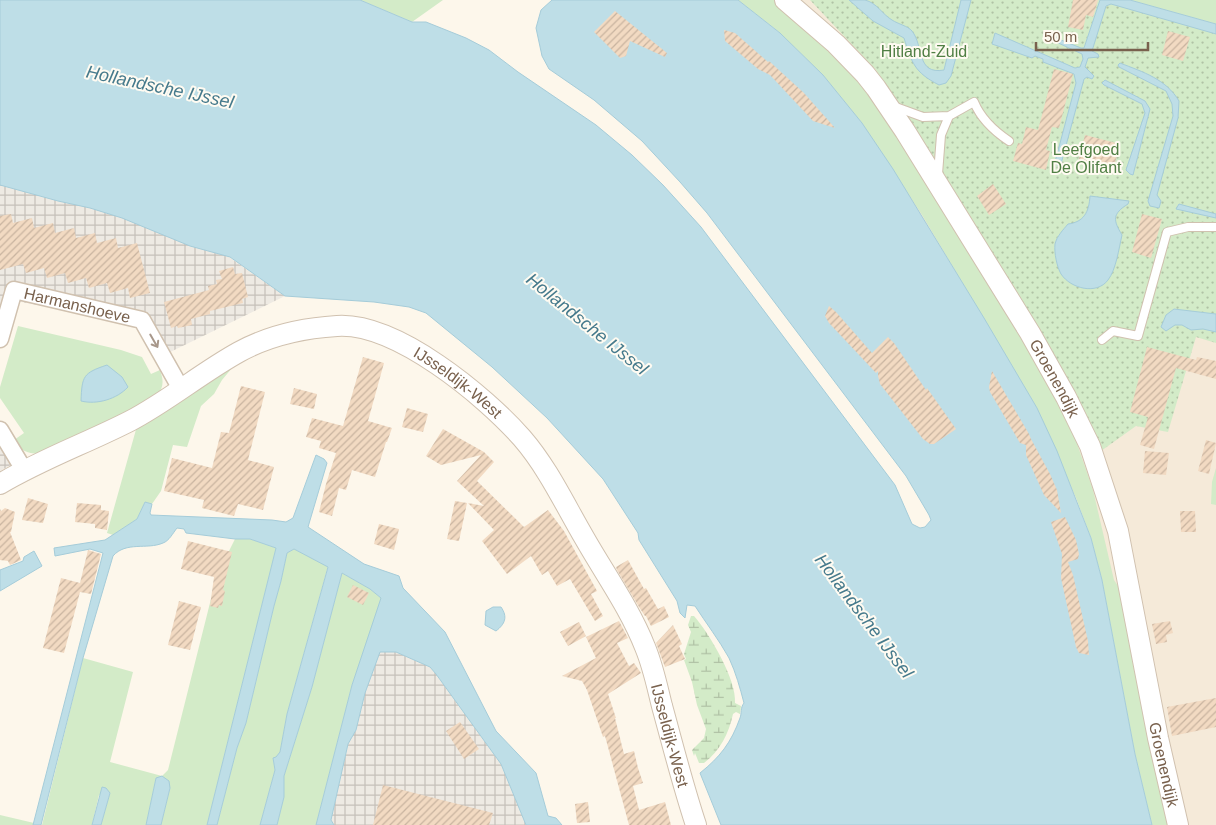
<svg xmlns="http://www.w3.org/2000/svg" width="1216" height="825" viewBox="0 0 1216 825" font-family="Helvetica,sans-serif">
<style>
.residential{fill:#f5ead9}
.industrial{fill:url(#industrial-grid)}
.green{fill:#d3ebc8}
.wetland{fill:url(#wetland-marsh)}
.park{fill:url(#park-dots)}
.water{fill:#bedee7;stroke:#a5ccd9}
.building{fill:url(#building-hatch)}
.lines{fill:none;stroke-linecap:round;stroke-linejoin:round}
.service-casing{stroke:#d0c1af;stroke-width:10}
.minor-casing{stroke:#d0c1af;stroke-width:19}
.tertiary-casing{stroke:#d0c1af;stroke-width:22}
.service{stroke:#fff;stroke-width:8}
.minor{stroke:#fff;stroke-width:16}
.tertiary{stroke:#fff;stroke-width:20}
.oneway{stroke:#a8988b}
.labels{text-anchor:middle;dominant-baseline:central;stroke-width:4;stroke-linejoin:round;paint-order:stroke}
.park-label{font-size:16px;fill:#507f44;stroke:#fffbf2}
.street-label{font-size:16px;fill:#79614d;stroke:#fffbf2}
.water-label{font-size:18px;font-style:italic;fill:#467a8c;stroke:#fffbf2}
</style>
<defs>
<pattern id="industrial-grid" width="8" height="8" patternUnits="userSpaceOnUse" patternTransform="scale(1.25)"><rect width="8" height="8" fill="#eeeae3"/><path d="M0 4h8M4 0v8" fill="none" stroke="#c6c1ba"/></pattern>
<pattern id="wetland-marsh" width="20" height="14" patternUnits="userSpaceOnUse" patternTransform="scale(1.25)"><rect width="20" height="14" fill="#d3ebc8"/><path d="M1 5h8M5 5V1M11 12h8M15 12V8" fill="none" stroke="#b0c2a5"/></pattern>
<pattern id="park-dots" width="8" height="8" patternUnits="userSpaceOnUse" patternTransform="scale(1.25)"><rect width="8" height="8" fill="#d3ebc8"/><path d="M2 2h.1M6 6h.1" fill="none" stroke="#b0c2a5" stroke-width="1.8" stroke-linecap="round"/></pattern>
<pattern id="building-hatch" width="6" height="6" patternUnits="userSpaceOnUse" patternTransform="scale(1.25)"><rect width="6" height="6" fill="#f2dac2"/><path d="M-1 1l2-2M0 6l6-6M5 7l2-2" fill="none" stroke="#c9b4a0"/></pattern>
</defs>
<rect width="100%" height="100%" fill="#fdf7eb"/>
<path class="residential" d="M770,0H1216V825H1163L1101,537Z"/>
<path class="industrial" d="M0,173L179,222L285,296L158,358L141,323L10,300L0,334Z
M0,429L20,460L0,471Z
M379,652H396L430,667L436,674L501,764L526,825H334L331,820L348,744L356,730L365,693Z"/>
<path class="green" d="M360,0H443L412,22Z
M738,0H775L862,78L1061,397L1093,490L1114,580L1122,592L1170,825H1152L1135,754L1102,580L1091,538L1076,498L1037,408L922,215L862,123L823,75L780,33Z
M1130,0H1216V24Z
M18,326L121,350L142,357L151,374L160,370C167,389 159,394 144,405L39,454C26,453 21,451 14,440L24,433L0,398V387Z
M244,360L232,368L222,380L214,394L201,406L187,447L173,445L161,491L152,504L145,502L137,519L113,535L107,533L137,426L208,379Z
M1216,468V505L1211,504L1212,482Z
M235,539H250L276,548L207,825H161L170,788L156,778L146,825H101L110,793L99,795L92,825H42L83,658L133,672L110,762L162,776L168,770L217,575Z
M294,549L328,566L287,714L280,752L276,757L273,758L275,770L260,825H217L237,748L246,723L274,606L281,581L287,553Z
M342,573L370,589L381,598L378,610L352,685L316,825H277L284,797V776L312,687Z
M0,815L34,823L33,825H0Z"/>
<path class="wetland" d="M691,616H694C709,633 737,680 735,703L741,706L740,714L736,712L733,714C729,733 720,751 704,763H699L695,753L694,756L692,750L704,738L706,729L697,705L692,682L684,660L686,659L684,654L691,632L688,625Z"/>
<path class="park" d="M810,0H1113L1216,30V343L1196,337L1168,432L1136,426L1101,451L949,185L876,70Z"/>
<path class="water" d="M0,0H360L412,22H426L466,38L489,50L518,72L596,125L632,155L663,185L701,227L895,485L912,524L920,528L925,527L931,520L929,515L906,476L707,213L680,182L642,141L594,100L549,69L542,56L536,28L541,10L552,0H738L780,33L823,75L862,123L893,169L984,318L1037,408L1057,451L1091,538L1102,580L1135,754L1152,825H721L700,773C720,757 731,743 740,718C742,713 740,708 744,703C740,688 736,673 729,658C719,640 706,623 695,606L687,605L685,618L680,613L677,601L639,540L638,533L603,479L547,418L492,367L426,313L409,307L374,302L285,296L230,257L190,246L122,218L90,208L58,201L0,185Z
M849,0C854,0 860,0 865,0C877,3 882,14 892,20C898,24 908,26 912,31C924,46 916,75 944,70L961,0H971L951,76L946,83L939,85C914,72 912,63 904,38L873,21Z
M1100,0H1130L1216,24V34L1111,4L1106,6L1092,51L1098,54L1099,57L1088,58L1085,67L1094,76L1092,79L1087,77L1084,79L1061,164L1058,166L1055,162L1076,83L1074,74L1043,62V59L1035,56L1032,58L992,44L995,33L1075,68L1080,67L1083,59L1082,54L1054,41V40L1056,38L1081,48H1084Z
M1120,63C1143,72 1166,79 1179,101L1178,118L1157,195L1161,201L1159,208L1150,206L1148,201L1173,116L1172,104L1166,91L1119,67L1118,65Z
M1105,80L1145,101L1150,109L1133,175L1130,174L1126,170L1145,113L1142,104L1104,85L1102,83Z
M1090,196L1129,201L1128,204C1112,214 1113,220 1122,235C1119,248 1116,270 1108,280C1097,295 1071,289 1061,274C1057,267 1054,253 1055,244C1057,236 1063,230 1068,224C1084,222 1089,212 1090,196Z
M1179,204L1216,214V218L1176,209Z
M1174,309L1216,314V332L1203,329L1191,330L1182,325H1175L1166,331L1161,327L1166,315Z
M107,365L122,377L128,387C117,399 97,405 81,401C82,376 83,373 107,365Z
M316,455L324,459L327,463L308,527L364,564L399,576L403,588L445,632L496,731L536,773L548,816L556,818L562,825H526L501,764L436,674L430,667L396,652H380L365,693L356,730L348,744L331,820L334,825H316L352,685L381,598L370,589L342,573L312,687L284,776V797L277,825H260L275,770L273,758L276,757L280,752L287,714L328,567L294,549L287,553L281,581L274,606L246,723L237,748L217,825H207L276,548L250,539H235L186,533L184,529L177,528C173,533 169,541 163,543C147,550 126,541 113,556L83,658L41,825H33L103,553L90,549L55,556L54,548L105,540L137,519L145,502L152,504L150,513L151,515L272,520L286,522L293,518Z
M34,551L42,566L0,591V570L23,561L24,557Z
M493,607H501C508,617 505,624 496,631L485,625L486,611Z
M162,776L169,781L170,788L161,825H146L156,778Z
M102,787L106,788L110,793L101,825H92Z"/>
<path class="building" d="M1073,0H1098L1093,17L1086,15L1083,30L1068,27Z
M615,11L667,53L665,57L630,41L626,56L620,58L594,32Z
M724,30L735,33L768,62L769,61L804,93L835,128L813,121L770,75L758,69L725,41Z
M1168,31L1190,37L1183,61L1162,55Z
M1054,69L1073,74L1059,128L1052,127L1046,150L1050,151L1046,170L1013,161L1018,143L1022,144L1026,127L1038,130Z
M1085,135L1120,144L1113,171L1078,162Z
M993,184L1006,204L989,215L977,196Z
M11,214L13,223L32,218L34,228L53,223L55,233L74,228L76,238L95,233L97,243L116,238L118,248L137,243L150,293L130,298L128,288L110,293L107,283L89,288L86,278L68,283L65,273L47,278L44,268L26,273L23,264L0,270V216Z
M1142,214L1162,219L1151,258L1132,252Z
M233,267L235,274L242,273L248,297L242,299L243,303L210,311V314L191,319L192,325L178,328L177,326L171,328L164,302L209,290L208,286L217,284L216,280L222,279L219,271Z
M829,306L836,312L872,353L888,337L894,343L926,390L927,388L956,429L934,444H930L923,439L880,384L878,376V371L876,373L829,323L825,316Z
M1147,347L1196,360L1197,357L1216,361V379L1176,368L1154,449L1140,445L1148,417L1130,412Z
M363,357L384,363L368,421L392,428L387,442H386L375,477L352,470L346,490L339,488L332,516L319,512L326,484L336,453L319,448L321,441L306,437L312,418L343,426Z
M992,371L1029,434L1031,439L1050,474L1057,490L1061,513L1044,495L1026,455V445L1020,443L990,392L989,387Z
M241,386L265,392L248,460L274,467L263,510L238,504L234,516L202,508L204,500L164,491L172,458L212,468L221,432L229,433Z
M294,388L317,394L314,409L290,404Z
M407,408L428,414L423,432L402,427Z
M443,429L484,452L494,462L477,481L524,527L548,510L564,531L597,591L591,594L603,616L595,621L570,579L557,586L548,571L542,575L531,556L507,574L482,541L494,530L468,503L484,506L457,481L481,455L441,465L426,456Z
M1206,440L1216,443L1209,474L1198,471Z
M1145,451L1169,453L1166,475L1143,473Z
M28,498L48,504L43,523L22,520Z
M455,501L467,503L459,541L447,539Z
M77,503L101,505V510L109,511L107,530L95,528V524L75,522Z
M5,508L15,512L11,532H10L21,560L10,565L8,561L0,560V509L1,511Z
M1180,511H1195L1196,532H1181Z
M1065,517L1076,540L1079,554L1078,559L1068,562L1073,575L1088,641L1089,655L1079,653L1076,647L1061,578L1062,554L1051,522Z
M379,524L399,529L394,550L374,544Z
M188,541L232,552L223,590L225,591L222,606L219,605L218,608L210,606L214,577L181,569Z
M88,550L101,554L91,594L80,592L64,653L43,648L61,578L80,583Z
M628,560L644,589L646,588L658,609L664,606L669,617L651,626L646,616H645L639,607L617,570L616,567Z
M353,585L369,593L363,605L347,597Z
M179,601L201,607L190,650L168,645Z
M619,621L628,638L617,643L629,666L634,663L641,673L608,694L616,718H615L624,754L634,751L638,768L643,783L633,786L639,810L665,802L671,825H629L605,736L603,737L587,690L582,681L562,676L596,658L586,637Z
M1170,621L1173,633L1166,635L1167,642L1156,644L1152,624Z
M579,622L586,636L568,646L560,632Z
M673,625L682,644L679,646L685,659L665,667L656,643Z
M1216,698V727L1172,736L1167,707Z
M460,722L479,749L464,759L446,731Z
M383,785L493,813L489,825H373Z
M588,802L590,822L577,823L575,804Z"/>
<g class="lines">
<g class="service-casing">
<path id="service" d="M893,106L923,117L949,116L974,102C981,119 994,131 1009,141
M938,174L941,135L949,116
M1102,340L1113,331L1138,336L1167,232L1188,227H1216"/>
</g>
<g class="minor-casing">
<g id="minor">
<path id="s1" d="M0,339L14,290L142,320L181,389"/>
<path d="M0,430L24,470"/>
</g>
</g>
<g class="tertiary-casing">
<g id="tertiary">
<path id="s2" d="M785,0L836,44L865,74L876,88L905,131L1030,333L1066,397L1090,446L1118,531L1158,738L1178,825"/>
<path id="s3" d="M0,484C42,459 87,443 130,421C168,401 201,373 239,352C268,336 304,328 337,326C396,322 485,396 522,438C548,468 565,505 585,539C605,574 630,609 645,647C653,666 657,686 662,706C673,746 683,786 696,825"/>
</g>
</g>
<use href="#service" class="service"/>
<use href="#minor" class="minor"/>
<use href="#tertiary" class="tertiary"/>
</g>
<defs><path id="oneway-shaft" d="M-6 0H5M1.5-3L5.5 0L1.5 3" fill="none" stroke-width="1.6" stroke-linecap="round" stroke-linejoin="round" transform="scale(1.25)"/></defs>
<use class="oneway" href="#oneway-shaft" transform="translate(154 341) rotate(60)"/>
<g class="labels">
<g class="park-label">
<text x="924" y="51">Hitland-Zuid</text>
<text x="1086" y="149">Leefgoed<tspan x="1086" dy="18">De Olifant</tspan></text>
</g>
<g class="street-label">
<text stroke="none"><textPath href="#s1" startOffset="116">Harmanshoeve</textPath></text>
<text stroke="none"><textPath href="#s2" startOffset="468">Groenendijk</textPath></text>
<text stroke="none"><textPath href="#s3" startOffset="512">IJsseldijk-West</textPath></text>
<text stroke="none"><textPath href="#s3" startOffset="932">IJsseldijk-West</textPath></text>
<text stroke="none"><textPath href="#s2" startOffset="872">Groenendijk</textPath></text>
</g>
<g class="water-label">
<text transform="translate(160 87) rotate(12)">Hollandsche IJssel</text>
<text transform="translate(587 324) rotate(39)">Hollandsche IJssel</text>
<text transform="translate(864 616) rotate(53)">Hollandsche IJssel</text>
</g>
</g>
<path d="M1036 42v8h112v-8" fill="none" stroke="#79614d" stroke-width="2.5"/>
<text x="1044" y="42" font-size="15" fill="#79614d" stroke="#fffbf2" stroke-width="4" paint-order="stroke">50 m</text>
</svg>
